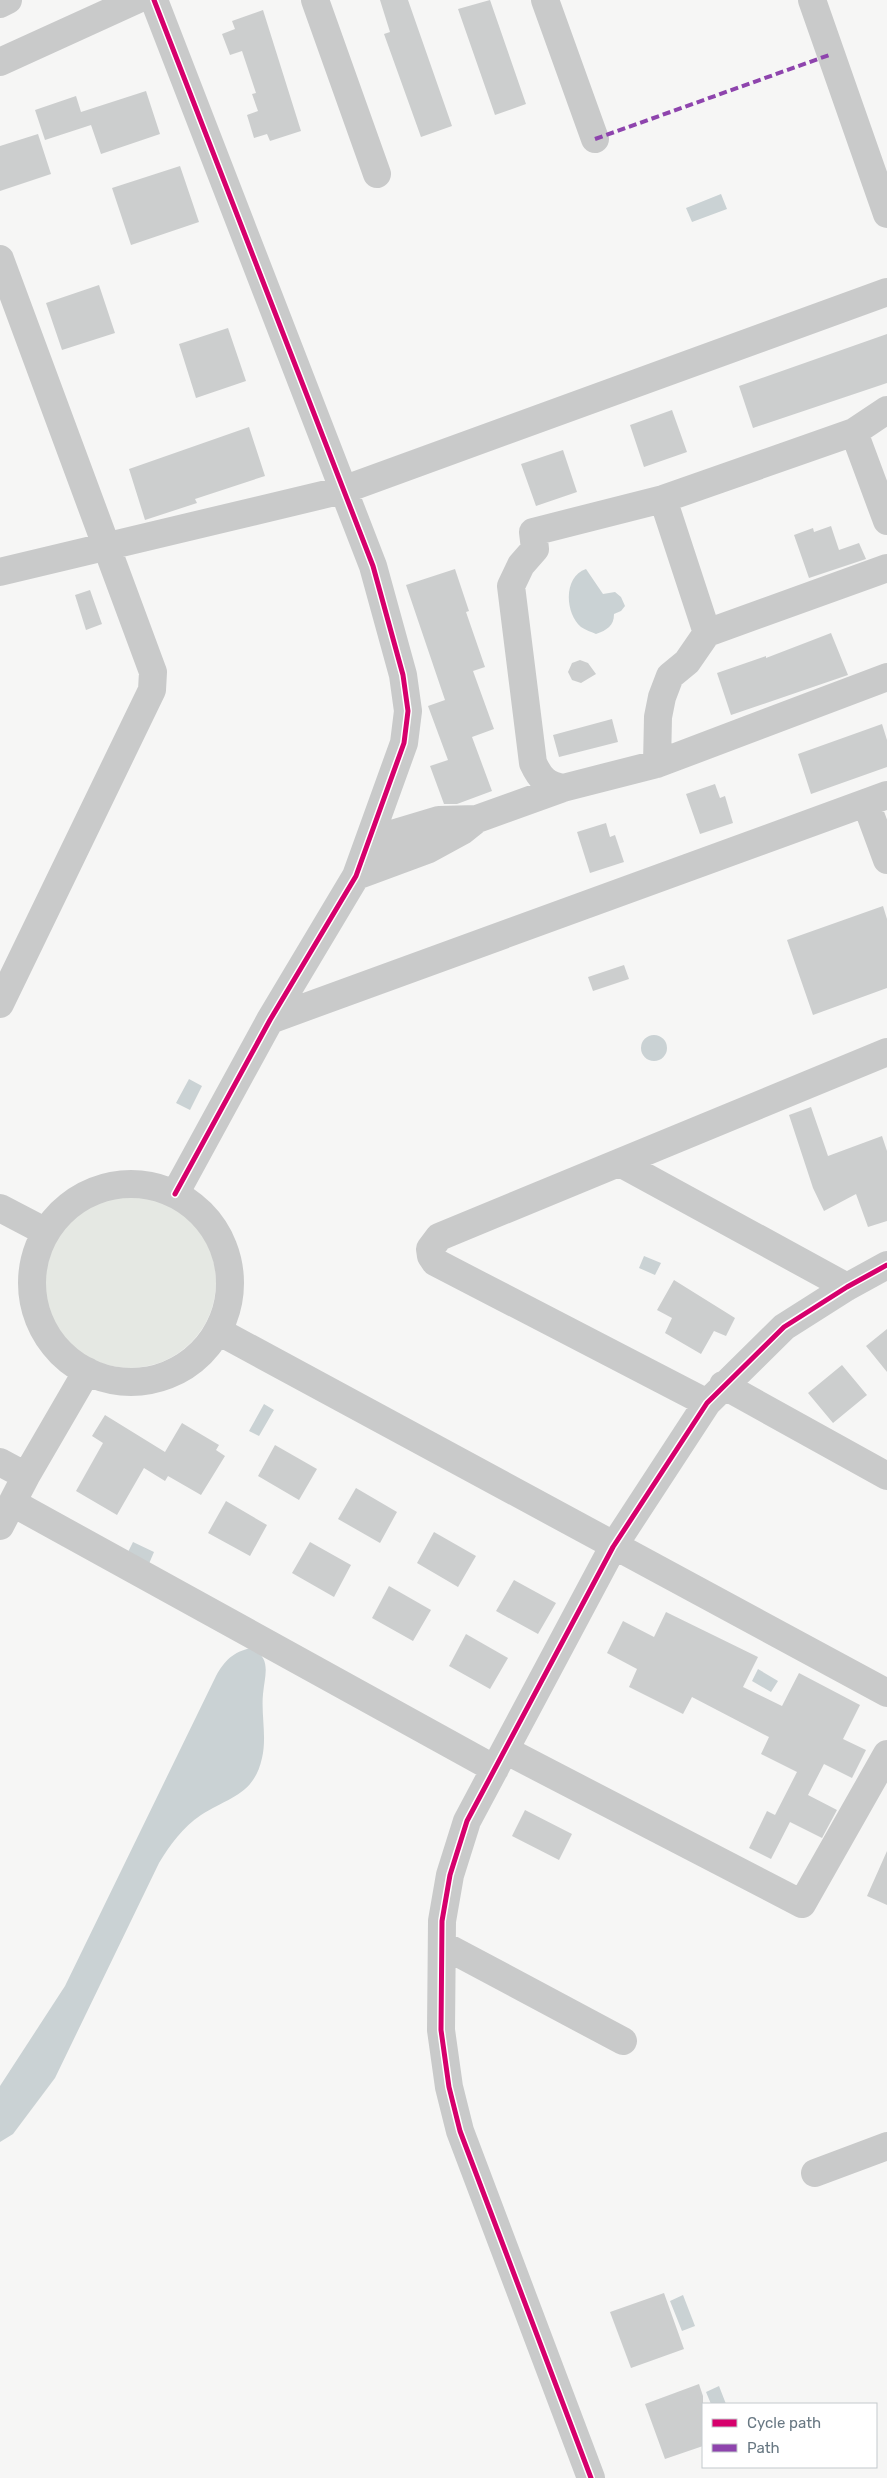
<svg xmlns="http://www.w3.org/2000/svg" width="887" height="2478" viewBox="0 0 887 2478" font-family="Rubik,sans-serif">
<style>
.green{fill:#e5e8e3}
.water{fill:#cad2d4}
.building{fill:#cccece}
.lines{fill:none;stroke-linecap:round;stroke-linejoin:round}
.minor{stroke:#c9caca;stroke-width:28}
.quiet{stroke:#8e44ad;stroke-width:4;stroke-dasharray:8 4;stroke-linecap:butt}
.cycleway-casing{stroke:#fff;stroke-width:8}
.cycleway{stroke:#d6006c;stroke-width:5}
</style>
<rect width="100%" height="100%" fill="#f6f6f5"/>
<path class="green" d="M44 1282a86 86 0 1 1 172 0a86 86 0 1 1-172 0Z"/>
<path class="water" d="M721,194L727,209L692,222L686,208Z
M586,569L603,594L615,592L621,597L625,606L621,611L614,614C614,626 607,630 596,634C592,632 585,630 581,627C564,612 564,576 586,569Z
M641 1048a13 13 0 1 1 26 0a13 13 0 1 1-26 0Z
M189,1079L202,1086L190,1110L176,1103Z
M644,1256L661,1263L655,1275L639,1268Z
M264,1404L274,1410L259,1436L249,1431Z
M133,1542L154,1552L148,1566L126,1556Z
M251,1648C272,1658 265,1674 263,1694C261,1715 267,1737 262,1758C254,1795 229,1797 201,1815C183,1827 170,1845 159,1863L55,2078L13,2134L0,2142V2086L65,1986L216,1676C225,1660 233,1652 251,1648Z
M758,1669L778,1681L771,1692L752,1681Z
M683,2295L695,2326L682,2331L670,2301Z
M719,2386L726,2404H711L706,2392Z"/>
<path class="building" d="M380,0H408L452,126L421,137L384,34L390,32Z
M490,0L526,104L495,115L458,9Z
M263,10L301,131L270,141L267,134L254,138L247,115L258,111L252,94L256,93L242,51L230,55L222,34L235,29L232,21Z
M146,91L160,134L101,154L91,125L45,140L35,110L76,96L81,112Z
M38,134L51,174L0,191V146Z
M180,166L199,222L131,245L112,188Z
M99,285L115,333L62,350L46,303Z
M228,328L246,381L196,398L179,344Z
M887,334V383L753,428L739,386Z
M672,410L687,452L644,467L630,425Z
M249,427L265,476L195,499L197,503L145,520L129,469Z
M563,450L577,492L536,506L521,464Z
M831,526L839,550L859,543L866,559L809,578L794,535L813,528L814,532Z
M455,569L469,611L466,612L485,667L473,671L494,729L472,737L492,791L457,804H444L430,766L448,760L428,706L445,700L406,585Z
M90,590L102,624L86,630L75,595Z
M831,633L848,675L731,715L717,673L766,656V658Z
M580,660L588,663L596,674L581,683L572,680L568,672L572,663Z
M612,719L618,742L559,757L553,735Z
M882,724L887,740V767L811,794L798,754Z
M715,784L720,798L725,796L733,823L700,834L686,794Z
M606,823L610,837L615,835L624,862L590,873L577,832Z
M883,906L887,919V988L813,1015L787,940Z
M624,965L629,979L593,991L588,977Z
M811,1107L828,1156L882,1136L887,1151V1221L868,1227L856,1194L824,1211L813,1188L789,1115Z
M674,1280L735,1318L726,1336L714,1331L701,1354L665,1333L672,1318L657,1310Z
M887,1329V1372L866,1346Z
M842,1365L867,1395L833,1423L808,1393Z
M105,1415L165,1452L182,1423L219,1445L216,1450L225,1456L201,1495L168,1476L165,1481L144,1468L117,1515L76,1491L103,1443L92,1436Z
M275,1445L317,1469L299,1500L258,1476Z
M356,1488L397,1512L380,1543L338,1519Z
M226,1501L267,1525L250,1556L208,1533Z
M434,1532L476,1556L458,1587L417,1563Z
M310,1542L351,1565L334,1597L292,1573Z
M514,1580L556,1603L538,1634L496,1611Z
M389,1586L431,1610L413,1641L372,1618Z
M666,1612L758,1657L743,1687L782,1706L799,1673L860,1705L843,1739L866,1750L852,1778L824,1764L808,1795L837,1810L822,1838L790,1822L771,1859L749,1848L767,1811L775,1815L797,1772L761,1754L769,1737L740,1722L692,1697L683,1714L629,1687L637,1669L607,1653L623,1621L654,1637Z
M466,1634L508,1658L490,1689L449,1666Z
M525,1810L572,1834L559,1860L512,1836Z
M887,1851V1905L867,1896Z
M664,2293L684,2349L631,2368L610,2312Z
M699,2384L703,2396V2446L665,2459L645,2404Z"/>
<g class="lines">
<path class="minor" d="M154,0L373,566L403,675L408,711L404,743L356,876L270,1020L175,1194
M315,0L377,174
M545,0L595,139
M812,0L887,214
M0,4L8,0
M0,62L136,0
M0,259L153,672L152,690L0,1004
M854,432L887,521
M663,499L707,633
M0,572L343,490L887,292
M657,764L658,717L662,697L670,676L687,662L707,633L887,568
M563,788C546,785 540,778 533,763L511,586L521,565L535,549L533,532L663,499L854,432L887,410
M866,803L887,860
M369,841L439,820L477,819
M356,876L429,849L462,831L477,819L563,788L657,764L887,677
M270,1020L887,795
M620,1163L847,1287
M32 1283a99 99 0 1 1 198 0a99 99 0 1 1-198 0Z
M0,1208L46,1232
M218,1331L887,1693
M723,1385L887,1476
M707,1403L435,1262L431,1256L430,1249L439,1237L887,1052
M0,1462L26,1476
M13,1503L495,1769
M0,1526L26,1476L87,1371
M505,1750L802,1904L887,1754
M443,1945L623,2041
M815,2173L887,2146
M591,2478L460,2131L449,2087L441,2030L442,1921L450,1875L467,1821L613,1547L707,1403L784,1327L847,1287L887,1265"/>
<path class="quiet" d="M595,139L832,54"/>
<g class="cycleway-casing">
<path id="cycleway" d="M154,0L373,566L403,675L408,711L404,743L356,876L270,1020L175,1194
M591,2478L460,2131L449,2087L441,2030L442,1921L450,1875L467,1821L613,1547L707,1403L784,1327L847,1287L887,1265"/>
</g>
<use href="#cycleway" class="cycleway"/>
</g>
<rect x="702" y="2403" width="175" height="65" fill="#ffffff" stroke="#c3c9cd"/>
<rect x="712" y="2419" width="25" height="8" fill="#d6006c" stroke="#c3c9cd"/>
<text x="747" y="2428" font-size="15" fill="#687883">Cycle path</text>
<rect x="712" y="2444" width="25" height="8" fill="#8e44ad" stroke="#c3c9cd"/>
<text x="747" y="2453" font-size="15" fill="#687883">Path</text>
</svg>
